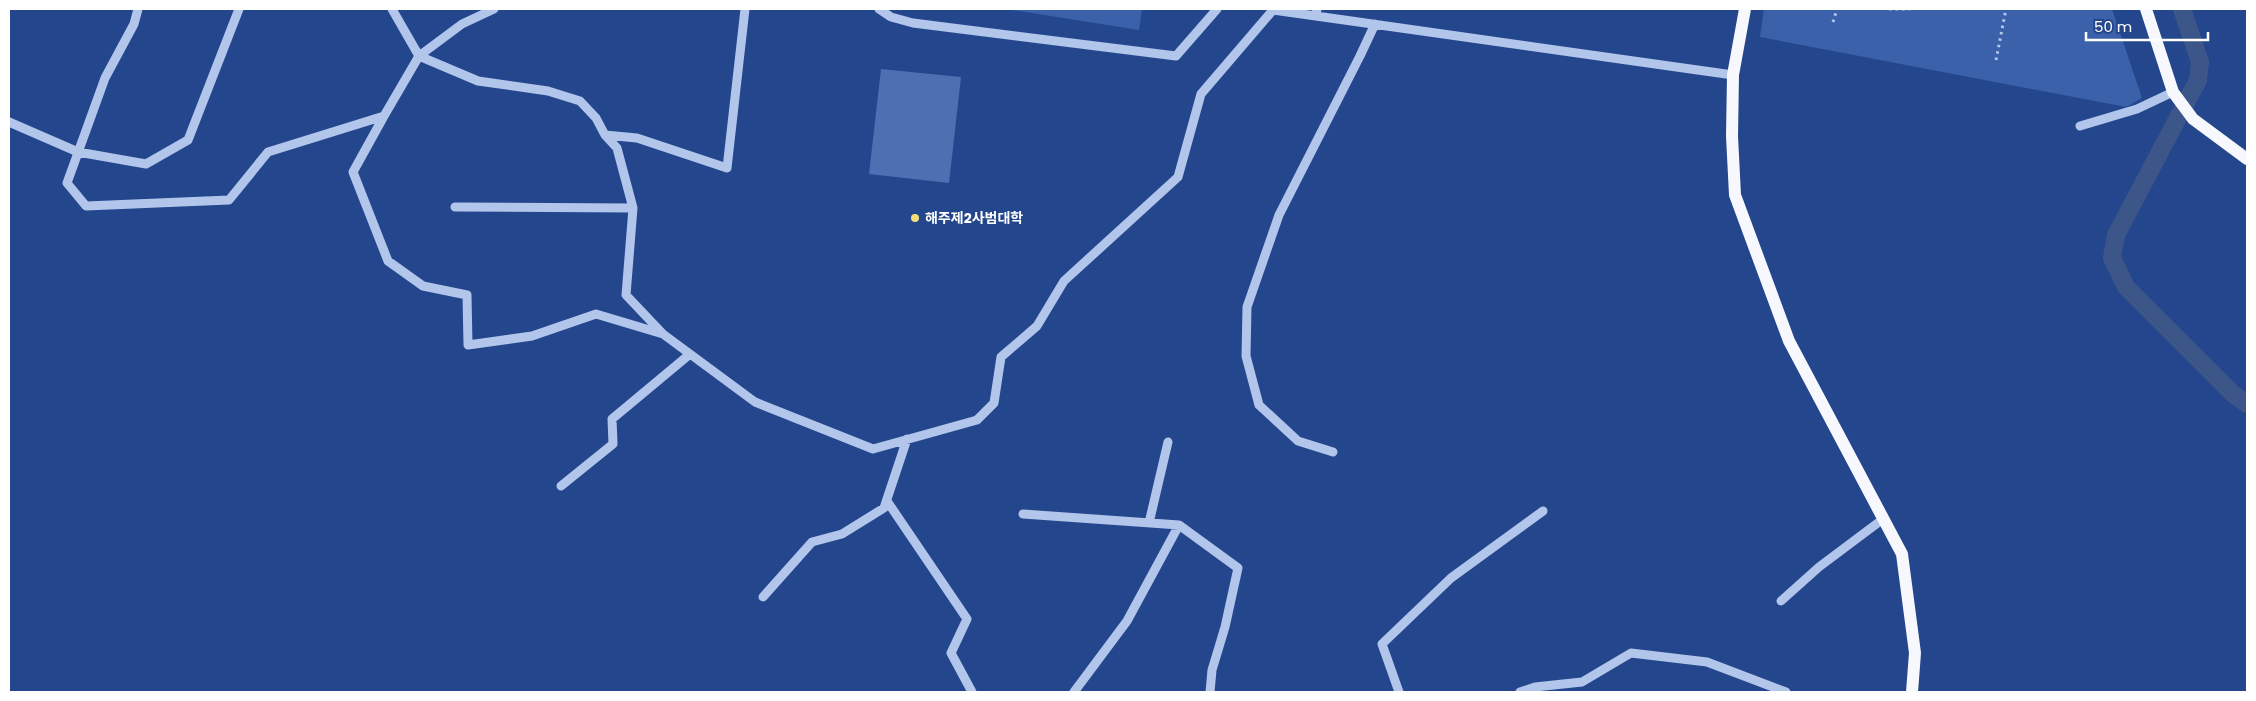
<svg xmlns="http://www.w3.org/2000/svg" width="2256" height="701" viewBox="0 0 2256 701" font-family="Poppins,'Noto Sans KR',sans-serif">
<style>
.green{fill:#3b61aa}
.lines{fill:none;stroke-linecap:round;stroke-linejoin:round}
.canal{stroke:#3d5689;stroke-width:18}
.building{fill:#4c70b2}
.path{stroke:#b2c5eb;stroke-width:3;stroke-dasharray:2.5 4;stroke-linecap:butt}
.minor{stroke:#b2c5eb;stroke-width:9}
.major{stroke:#f6f8fe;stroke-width:12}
.poi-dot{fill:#f5de75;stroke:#24468c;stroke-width:2}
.labels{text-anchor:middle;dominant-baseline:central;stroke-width:4;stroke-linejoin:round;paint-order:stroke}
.poi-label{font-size:14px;font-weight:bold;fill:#fff;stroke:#24468c;text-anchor:start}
</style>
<rect width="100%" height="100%" fill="#24468c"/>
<path class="green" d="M1006,9H1142L1139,30Z
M1764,9H2112L2142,98L2126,107L1760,37Z"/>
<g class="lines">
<path class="canal" d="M2182,9L2200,62L2198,80L2116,235L2112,258L2126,287L2233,394L2247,404"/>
</g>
<path class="building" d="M881,69L961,77L949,183L869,174Z"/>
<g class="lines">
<path class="path" d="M1889,9H1910
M1833,22L1837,9
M1996,60L2006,9"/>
<path class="minor" d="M138,9L134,24L105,78L67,183L86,206L229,200L268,152L384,116L419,56L462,24L494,9
M392,9L419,56L478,81L548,91L580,101L596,118L605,135L617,148L633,208L626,295L663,334L755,402L873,449L977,420L994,403L1001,357L1037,326L1064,281L1178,177L1201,94L1273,10L1316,16L1317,9
M879,9L891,17L913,23L1176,56L1217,9
M1316,16L1733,75
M384,116L353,172L388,261L423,286L467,295L468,345L532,336L596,314L663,334
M9,122L78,152L146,164L188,140L239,9
M2080,126L2137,109L2173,92
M605,135L637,138L727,168L745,9
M455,207L633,208
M1333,452L1298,441L1259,405L1246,356L1247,307L1279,215L1360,56L1375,24
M561,486L613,444L612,419L690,354
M887,501L967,619L951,653L972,692
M1023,514L1179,525L1127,621L1074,692
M1149,523L1168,442
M1179,525L1238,568L1225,627L1212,670L1210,692
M763,597L812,542L842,534L884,508L907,439
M1781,601L1819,567L1883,519
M1399,692L1382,644L1451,578L1543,511
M1520,692L1535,687L1582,682L1631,653L1707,662L1786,692"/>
<path class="major" d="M1745,9L1733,75L1732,136L1735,195L1789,341L1902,554L1915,653L1912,692
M2146,9L2173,92L2193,119L2247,159"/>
</g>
<circle class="poi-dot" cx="915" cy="218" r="5"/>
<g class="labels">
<g class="poi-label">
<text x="925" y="218">해주제2사범대학</text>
</g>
</g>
<rect width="2256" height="701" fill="none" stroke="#ffffff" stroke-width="20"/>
<path d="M2086 32v8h122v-8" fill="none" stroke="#ffffff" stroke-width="2.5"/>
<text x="2094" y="32" font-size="15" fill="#ffffff" stroke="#24468c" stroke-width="4" paint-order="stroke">50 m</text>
</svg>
